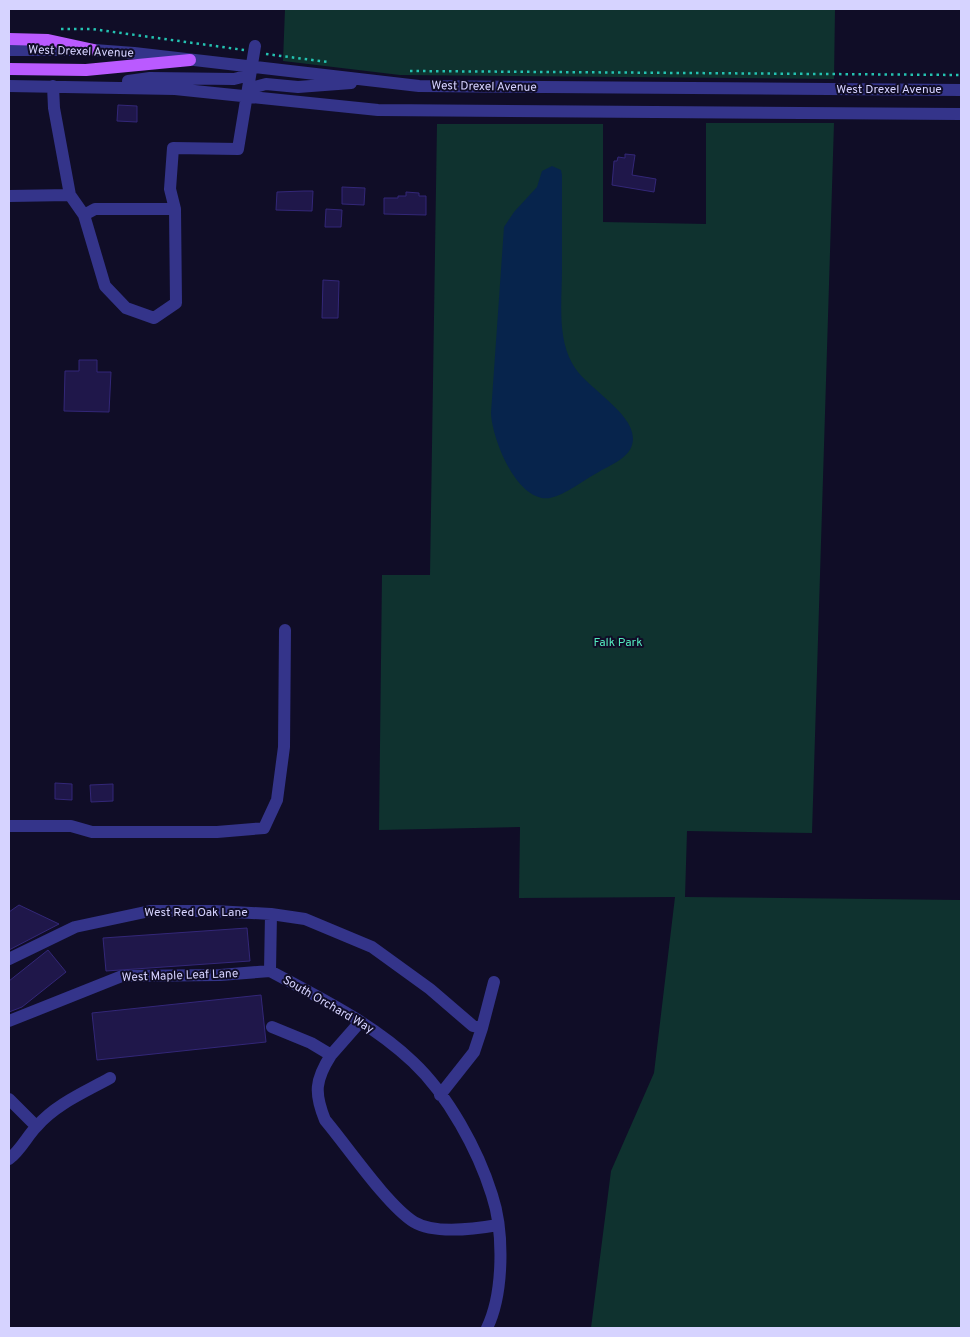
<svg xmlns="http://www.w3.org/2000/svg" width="970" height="1337" viewBox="0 0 970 1337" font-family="Overpass,sans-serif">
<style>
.green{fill:#0f322f}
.water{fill:#07244c}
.building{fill:#1f174a;stroke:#332778}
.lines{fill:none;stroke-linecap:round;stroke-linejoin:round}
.path{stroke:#24c2b1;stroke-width:2.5;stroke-dasharray:2.5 4;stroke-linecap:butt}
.minor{stroke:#34348a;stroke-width:12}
.major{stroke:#ba5aff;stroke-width:12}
.labels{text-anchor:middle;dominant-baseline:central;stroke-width:4;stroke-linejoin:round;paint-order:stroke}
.street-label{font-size:12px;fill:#d6d3ff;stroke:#100d27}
.park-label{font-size:12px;fill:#54eabe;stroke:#100d27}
</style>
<rect width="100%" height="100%" fill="#100d27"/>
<path class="green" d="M285,9H835L834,79L400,75L283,61Z
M706,123H834L812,833L687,831L685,897L961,900V1328H591L611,1171L654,1073L675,897L519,898L520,827L379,830L382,575H430L437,124H603V222L706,224Z"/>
<path class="water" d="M552,166L561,170L562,175C562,207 562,238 562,270C562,299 557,336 572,363C584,388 641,415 632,445C628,459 608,466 597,473C583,480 566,495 550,498C517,503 492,439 491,413L504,227L514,212L537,187L542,171Z"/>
<path class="building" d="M118,105L137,106V122L117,121Z
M625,154L635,155L632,175L656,179L654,192L612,185L614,161H617L618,157L625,158Z
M342,187L365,188L364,205L342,204Z
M304,191H313L312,211L276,210L277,192Z
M406,192L419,193V196H426V215L384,214V198H398V196H406Z
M326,209L342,210L341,227H325Z
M323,280L339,281L338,318H322Z
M79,360H97V372H111L109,412L64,411L65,371H79Z
M55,783L72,784V800L55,799Z
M113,784V801L91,802L90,785Z
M19,905L59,924L9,950V912Z
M247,928L250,961L106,971L103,938Z
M48,950L66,972L22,1007L9,1012V981Z
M261,995L266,1042L97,1060L92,1013Z"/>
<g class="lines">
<path class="path" d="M61,29H92L244,50
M266,54L328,62
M410,71L961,75"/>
<path class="minor" d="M9,50H94L134,53L419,86L961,90
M128,81L150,78L234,79L246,76L252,67
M9,86L175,89L378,110L961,114
M246,96L255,87L266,84L298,87L351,83
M70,195L84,215L105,286L126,308L154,318L176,303L175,209L170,189L173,148L238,149L255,46
M9,196L70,195L54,108L53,86
M84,215L95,209H175
M9,826H71L92,832H217L264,828L277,800L284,747L285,630
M9,959L75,927L150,911H214L271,914L305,919L372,947L430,989L473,1026L482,1028L494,982
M270,971C320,998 372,1023 413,1062C448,1095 478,1150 492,1195C504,1231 504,1293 487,1328
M270,971L271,914
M9,1021L122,976L220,975L270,971
M272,1027L311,1043L331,1055L360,1022
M331,1055C315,1080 314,1093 325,1120C347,1146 387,1205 414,1222C434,1234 475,1229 498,1225
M440,1095L474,1052L482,1028
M9,1099L36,1126
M9,1159C21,1150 27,1136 37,1126C56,1104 85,1092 110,1078"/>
<path class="major" d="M9,39L48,40L94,50
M9,69L86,70L190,60"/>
</g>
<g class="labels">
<g class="street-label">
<text transform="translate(81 52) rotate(2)">West Drexel Avenue</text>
<text transform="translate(484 87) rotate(1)">West Drexel Avenue</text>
<text x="889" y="90">West Drexel Avenue</text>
<text x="196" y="913">West Red Oak Lane</text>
<text transform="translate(180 976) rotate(-2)">West Maple Leaf Lane</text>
<text transform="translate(328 1005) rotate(30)">South Orchard Way</text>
</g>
<g class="park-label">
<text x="618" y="643">Falk Park</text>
</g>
</g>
<rect width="970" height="1337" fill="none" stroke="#d6d3ff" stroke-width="20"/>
</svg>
